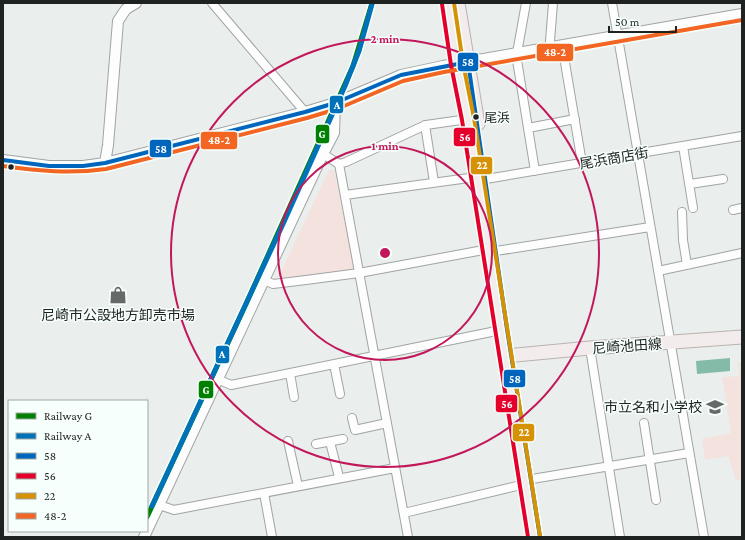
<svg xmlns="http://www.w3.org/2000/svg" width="745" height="540" viewBox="0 0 745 540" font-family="'Crimson Pro','Noto Sans JP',serif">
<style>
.green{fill:#f4e2de}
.water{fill:#84baa8}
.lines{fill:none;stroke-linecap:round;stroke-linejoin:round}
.minor-casing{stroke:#a0a4a2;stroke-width:10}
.tertiary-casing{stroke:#a0a4a2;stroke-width:12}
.primary-casing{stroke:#bab2af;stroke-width:15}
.minor{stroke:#fcfdfc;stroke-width:8}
.tertiary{stroke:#fcfdfc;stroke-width:10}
.primary{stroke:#f2edec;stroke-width:13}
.bus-1-casing{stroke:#f6fffb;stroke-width:7}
.bus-2-casing{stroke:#f6fffb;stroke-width:7}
.bus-3-casing{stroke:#f6fffb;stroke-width:7}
.bus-4-casing{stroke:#f6fffb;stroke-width:7}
.bus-1{stroke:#0065bd;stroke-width:4}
.bus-2{stroke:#e4002b;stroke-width:4}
.bus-3{stroke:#d69205;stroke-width:4}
.bus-4{stroke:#f26522;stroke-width:4}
.rail-1-casing{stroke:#f6fffb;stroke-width:8}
.rail-2-casing{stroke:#f6fffb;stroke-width:8}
.rail-1{stroke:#008000;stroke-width:5}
.rail-2{stroke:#0072ba;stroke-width:5}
.ring{fill:none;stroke:#c2185b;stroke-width:2}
.bus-dot{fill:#1e2221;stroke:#f6fffb;stroke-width:1.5}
.labels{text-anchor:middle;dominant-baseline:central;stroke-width:3;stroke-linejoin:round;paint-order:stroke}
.bus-label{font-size:13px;fill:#1e2221;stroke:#f6fffb;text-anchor:start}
.street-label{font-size:14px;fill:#1e2221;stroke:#f6fffb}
.poi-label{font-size:14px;fill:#1e2221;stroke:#f6fffb}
.centre{fill:#c2185b;stroke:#f6fffb;stroke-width:2}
.ring-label{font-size:12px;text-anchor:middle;font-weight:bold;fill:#c2185b;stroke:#f6fffb;stroke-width:3;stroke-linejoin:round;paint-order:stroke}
.line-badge{stroke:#f6fffb;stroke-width:1.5}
.badge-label{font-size:11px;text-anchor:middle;font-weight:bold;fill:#fff}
</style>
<rect width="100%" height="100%" fill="#eaefed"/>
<path class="green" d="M329,170H334L354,266L351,270L283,281L279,276Z
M738,362H742V479L736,480L728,456L705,460L702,439L731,433L722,377L739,376Z"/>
<path class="water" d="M730,358V371L697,374L696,361Z"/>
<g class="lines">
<g class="minor-casing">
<path id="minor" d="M212,3L305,112
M612,3L704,537
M562,45L582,163
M551,47L550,41L553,3
M517,53L526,3
M516,54L535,171
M425,125L434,182
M528,128L575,119
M683,146L693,208
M323,154L339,164L346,162L419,128L426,125L468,119
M339,164L408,537
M690,184L723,179
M345,195L476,177L486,179L742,136
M733,210L742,208
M682,212L683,240L687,265
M496,251L650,227
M658,271L742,253
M264,280L273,284L306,280L359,273L489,249
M590,348L620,537
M334,364L340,394
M290,373L294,397
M217,379L231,385L506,329
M352,418L355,430L387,423
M644,423L656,500
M288,441L298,486
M330,442L339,477
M316,444L343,439
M532,479L689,453
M264,493L272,537
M159,505L174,510L395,468
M404,513L525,484"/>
</g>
<g class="tertiary-casing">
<path id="tertiary" d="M3,160L49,166H83L105,163L305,112L335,103L401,75L443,66L742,14
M105,163L108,145L118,21L126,9L136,3
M144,537L323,154L334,133L335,103"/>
</g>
<g class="primary-casing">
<path id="primary" d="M448,3L457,64L468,119L534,537
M458,3L478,124
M505,356L590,348L742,337"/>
</g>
<use href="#minor" class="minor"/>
<use href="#tertiary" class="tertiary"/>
<use href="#primary" class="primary"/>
<g class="bus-1-casing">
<path id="bus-1" d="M3,160L49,166H83L105,163L305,112L335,103L401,75L468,62L507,329L540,537"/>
</g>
<g class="bus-2-casing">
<path id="bus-2" d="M442,4L451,65L462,120L528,537"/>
</g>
<g class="bus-3-casing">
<path id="bus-3" d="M454,3L463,63L474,118L540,536"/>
</g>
<g class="bus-4-casing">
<path id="bus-4" d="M3,166C39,171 70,174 106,169L307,118L337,109L403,81L444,72L742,20"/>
</g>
<use href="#bus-1" class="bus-1"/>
<use href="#bus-2" class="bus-2"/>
<use href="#bus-3" class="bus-3"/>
<use href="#bus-4" class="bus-4"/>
<g class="rail-1-casing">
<path id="rail-1" d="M147,517L246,304L353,66L372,3"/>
</g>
<g class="rail-2-casing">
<path id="rail-2" d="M152,506L283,224L345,86L359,51L372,4"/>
</g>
<use href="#rail-1" class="rail-1"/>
<use href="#rail-2" class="rail-2"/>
</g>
<g class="ring">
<circle cx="385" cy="253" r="107"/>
<circle cx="385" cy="253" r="214"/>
</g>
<defs>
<g id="shop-bare" transform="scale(1.38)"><path d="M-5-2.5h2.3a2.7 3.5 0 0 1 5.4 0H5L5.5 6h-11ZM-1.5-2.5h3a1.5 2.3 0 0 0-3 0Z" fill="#656a68" stroke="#f6fffb" stroke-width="2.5" paint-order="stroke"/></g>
<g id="school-bare" transform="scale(1.38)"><path d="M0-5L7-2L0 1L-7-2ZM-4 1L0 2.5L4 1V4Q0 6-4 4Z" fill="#656a68" stroke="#f6fffb" stroke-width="2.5" paint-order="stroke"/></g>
</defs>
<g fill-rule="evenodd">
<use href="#shop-bare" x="118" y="295"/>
<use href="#school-bare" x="715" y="407"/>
</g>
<g class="bus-dot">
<circle cx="476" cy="117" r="3.5"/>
<circle cx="11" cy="167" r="3.5"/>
</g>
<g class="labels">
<g class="bus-label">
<text x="484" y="117">尾浜</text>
</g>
<g class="street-label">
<text transform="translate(614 158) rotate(-10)">尾浜商店街</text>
<text transform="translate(627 346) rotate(-4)">尼崎池田線</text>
</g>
<g class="poi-label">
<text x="118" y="315">尼崎市公設地方卸売市場</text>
<text x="702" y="407" text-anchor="end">市立名和小学校</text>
</g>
</g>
<circle cx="385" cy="253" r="6" class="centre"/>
<g class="ring-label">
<text x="385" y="43">2 min</text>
<text x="385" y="150">1 min</text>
</g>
<g class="line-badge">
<rect x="536" y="43" width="38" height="19" rx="4" fill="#f26522"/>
<rect x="457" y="52" width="22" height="20" rx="4" fill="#0065bd"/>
<rect x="329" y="95" width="15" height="19" rx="4" fill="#0072ba"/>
<rect x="315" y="124" width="15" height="20" rx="4" fill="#008000"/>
<rect x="453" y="127" width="23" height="20" rx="4" fill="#e4002b"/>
<rect x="200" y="131" width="38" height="19" rx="4" fill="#f26522"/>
<rect x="149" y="139" width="23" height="19" rx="4" fill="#0065bd"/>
<rect x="470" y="156" width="23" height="19" rx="4" fill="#d69205"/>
<rect x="215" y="345" width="15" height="19" rx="4" fill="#0072ba"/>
<rect x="503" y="369" width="23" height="19" rx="4" fill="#0065bd"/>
<rect x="198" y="380" width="16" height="19" rx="4" fill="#008000"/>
<rect x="495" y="394" width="23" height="19" rx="4" fill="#e4002b"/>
<rect x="512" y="423" width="23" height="19" rx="4" fill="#d69205"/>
</g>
<g class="badge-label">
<text x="555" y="56">48-2</text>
<text x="468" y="66">58</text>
<text x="337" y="109">A</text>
<text x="322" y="138">G</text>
<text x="465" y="141">56</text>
<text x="219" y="144">48-2</text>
<text x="161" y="153">58</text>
<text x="482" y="169">22</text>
<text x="222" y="358">A</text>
<text x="515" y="383">58</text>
<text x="206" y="394">G</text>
<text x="507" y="408">56</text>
<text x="524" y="436">22</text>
</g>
<rect width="745" height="540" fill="none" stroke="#1e2221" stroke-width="8"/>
<rect x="8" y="400" width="140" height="132" fill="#f6fffb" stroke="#a0a7a4"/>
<rect x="16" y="413" width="20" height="6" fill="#008000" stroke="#a0a7a4"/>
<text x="44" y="420" font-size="12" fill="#1e2221">Railway G</text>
<rect x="16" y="433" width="20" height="6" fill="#0072ba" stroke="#a0a7a4"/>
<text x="44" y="440" font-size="12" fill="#1e2221">Railway A</text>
<rect x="16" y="453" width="20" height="6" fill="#0065bd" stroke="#a0a7a4"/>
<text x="44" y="460" font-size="12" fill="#1e2221">58</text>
<rect x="16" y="473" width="20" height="6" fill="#e4002b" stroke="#a0a7a4"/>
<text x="44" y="480" font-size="12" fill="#1e2221">56</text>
<rect x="16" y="493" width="20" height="6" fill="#d69205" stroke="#a0a7a4"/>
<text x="44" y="500" font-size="12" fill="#1e2221">22</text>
<rect x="16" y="513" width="20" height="6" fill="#f26522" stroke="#a0a7a4"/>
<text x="44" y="520" font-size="12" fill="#1e2221">48-2</text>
<path d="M609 26v6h67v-6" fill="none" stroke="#1e2221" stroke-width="2"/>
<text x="615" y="26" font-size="12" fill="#1e2221" stroke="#f6fffb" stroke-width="3" paint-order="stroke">50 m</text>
</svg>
